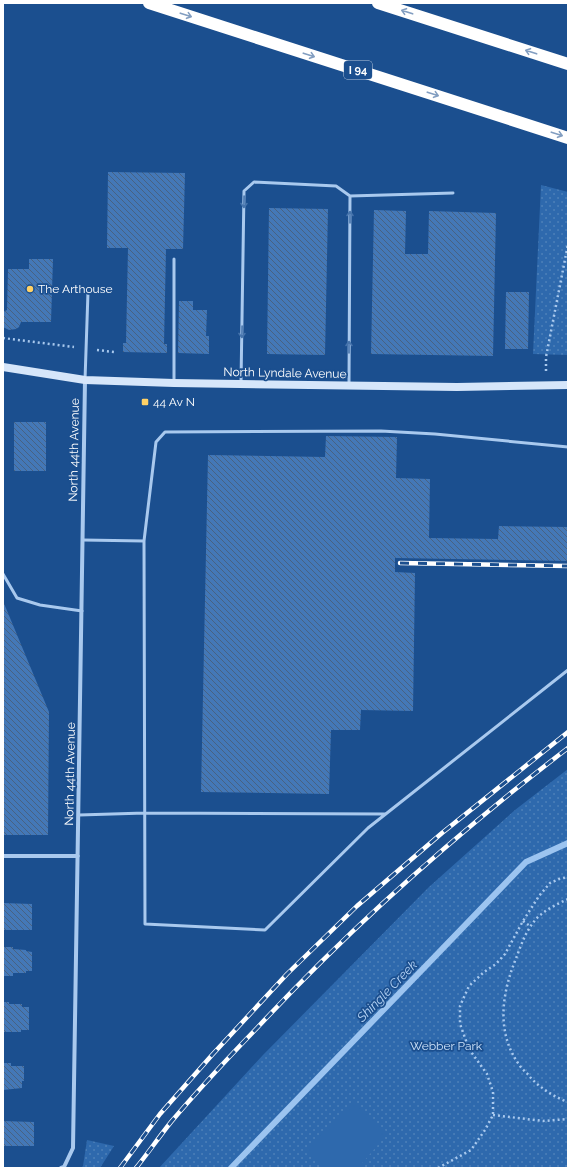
<svg xmlns="http://www.w3.org/2000/svg" width="571" height="1171" viewBox="0 0 571 1171" font-family="Raleway,sans-serif">
<style>
.park{fill:url(#park-dots)}
.pitch{fill:#2e69ad}
.lines{fill:none;stroke-linecap:round;stroke-linejoin:round}
.stream{stroke:#9cc4f0;stroke-width:6}
.building{fill:url(#building-back-hatch)}
.path{stroke:#a9c9ee;stroke-width:2.5;stroke-dasharray:2 3;stroke-linecap:butt}
.lane{stroke:#a9c9ee;stroke-width:3}
.street{stroke:#a9c9ee;stroke-width:4}
.secondary{stroke:#d6e6fa;stroke-width:8}
.highway{stroke:#fff;stroke-width:12}
.rail-casing{stroke:#fff;stroke-width:4.5}
.rail{stroke:#1b4f8f;stroke-width:3;stroke-dasharray:9;stroke-linecap:butt}
.oneway{stroke:#829ec1}
.oneway2{stroke:#4674ac}
.poi-dot{fill:#ffd166;stroke:#1b4f8f;stroke-width:1.5}
.labels{text-anchor:middle;dominant-baseline:central;stroke-width:3.5;stroke-linejoin:round;paint-order:stroke}
.shield{fill:#1b4f8f;stroke:#bbcadd;stroke-width:1}
.shield-label{font-size:11px;font-weight:bold;fill:#fff}
.poi-label{font-size:12px;fill:#fff;stroke:#1b4f8f;text-anchor:start}
.street-label{font-size:12px;fill:#fff;stroke:#1b4f8f}
.park-label{font-size:12px;fill:#cfe3fa;stroke:#1b4f8f}
.water-label{font-size:13px;font-style:italic;fill:#b5d3f5;stroke:#1b4f8f}
</style>
<defs>
<pattern id="park-dots" width="8" height="8" patternUnits="userSpaceOnUse"><rect width="8" height="8" fill="#2e69ad"/><path d="M2 2h.1M6 6h.1" fill="none" stroke="#4d80b9" stroke-width="1.8" stroke-linecap="round"/></pattern>
<pattern id="building-back-hatch" width="6" height="6" patternUnits="userSpaceOnUse"><rect width="6" height="6" fill="#4478b7"/><path d="M-1 5l2 2M0 0l6 6M5-1l2 2" fill="none" stroke="#486282"/></pattern>
</defs>
<rect width="100%" height="100%" fill="#1b4f8f"/>
<path class="park" d="M541,185L568,192V355L533,354Z
M568,769V1168H159L263,1055L429,887L515,810Z
M87,1140L114,1146L100,1168H81L83,1166Z"/>
<path class="pitch" d="M352,1102L388,1133L358,1168H325L305,1152Z"/>
<g class="lines">
<path class="stream" d="M231,1168L526,862L568,843"/>
</g>
<path class="building" d="M108,172L185,173L183,249H166L164,344H167V353L123,352V343H126L128,248H107Z
M269,208L328,209L325,355L267,354Z
M374,210L406,211L405,254H428L429,211L496,213L493,356L371,354Z
M29,259H53L51,322H21L19,327L16,329L9,330L3,327V312L7,310L8,269H29Z
M506,292H529L528,349H505Z
M179,301H193V310H207L206,336H209V354L178,353Z
M14,422H46V471H14Z
M326,436L397,437L396,478L430,479L429,538L498,539L499,526L568,527V561L395,558V572L415,573L413,711L361,710L360,730H331L329,794L201,792L208,455L325,457Z
M3,601L49,712L48,835H3Z
M3,903L32,904V930H3Z
M3,947H13V949L26,950V951L32,952V971H26V973H13V976H3Z
M3,1002H9V1004H22V1007H29V1030H21V1032H3Z
M3,1063H11V1066H24V1081H22V1088L3,1090Z
M3,1121L34,1122V1146H3Z"/>
<g class="lines">
<path class="path" d="M3,338L74,347
M97,350L114,352V355
M546,371V357L568,244
M568,899C557,904 545,910 537,918C527,929 522,942 517,956C502,992 495,1032 520,1066C523,1070 527,1073 530,1077C540,1088 554,1097 568,1102
M523,921L530,926
M493,1115L543,1121L568,1119
M438,1168L471,1150L485,1130L493,1115V1092L487,1074L469,1049L460,1024V1006L469,986L484,972L496,964L505,954L523,921L539,896L550,883L559,879L568,877"/>
<path class="lane" d="M350,196L453,193
M85,380L88,292
M174,382V259
M241,383L244,191L254,182L336,186L350,196L349,384
M568,447L435,434L381,431L165,432L156,442L144,541L145,924L265,930L368,828L568,670
M83,540L144,541
M3,574L17,598L40,605L82,611
M79,815L145,813L385,814"/>
<path class="street" d="M3,856H78
M61,1168L64,1167L73,1148L85,380"/>
<path class="secondary" d="M3,367L85,380L174,383L457,387L568,385"/>
<path class="highway" d="M149,3L568,138
M378,3L568,64"/>
<g class="rail-casing">
<path id="rail" d="M400,563L568,566
M120,1168L160,1114L212,1055L287,974L357,906L442,833L568,732
M136,1168C148,1153 159,1137 171,1122C198,1090 228,1058 257,1028C352,926 457,833 568,748"/>
</g>
<use href="#rail" class="rail"/>
</g>
<defs><path id="oneway-shaft" d="M-6 0H5M1.5-3L5.5 0L1.5 3" fill="none" stroke-width="1.6" stroke-linecap="round" stroke-linejoin="round"/></defs>
<g class="oneway">
<use href="#oneway-shaft" transform="translate(407 12) rotate(-162)"/>
<use href="#oneway-shaft" transform="translate(186 15) rotate(18)"/>
<use href="#oneway-shaft" transform="translate(531 52) rotate(-162)"/>
<use href="#oneway-shaft" transform="translate(309 55) rotate(18)"/>
<use href="#oneway-shaft" transform="translate(433 94) rotate(18)"/>
<use href="#oneway-shaft" transform="translate(557 134) rotate(18)"/>
</g>
<g class="oneway2">
<use href="#oneway-shaft" transform="translate(244 202) rotate(91)"/>
<use href="#oneway-shaft" transform="translate(350 217) rotate(-90)"/>
<use href="#oneway-shaft" transform="translate(242 332) rotate(91)"/>
<use href="#oneway-shaft" transform="translate(349 347) rotate(-90)"/>
</g>
<g class="poi-dot">
<circle cx="30" cy="289" r="4"/>
<rect x="141" y="398" width="8" height="8" rx="2"/>
</g>
<g class="labels">
<rect class="shield" x="344" y="61" width="28" height="18" rx="3"/>
<g class="shield-label">
<text x="358" y="70">I 94</text>
</g>
<g class="poi-label">
<text x="38" y="289">The Arthouse</text>
<text x="153" y="402">44 Av N</text>
</g>
<g class="street-label">
<text transform="translate(285 373) rotate(1)">North Lyndale Avenue</text>
<text transform="translate(74 450) rotate(-89)">North 44th Avenue</text>
<text transform="translate(70 774) rotate(-89)">North 44th Avenue</text>
</g>
<g class="park-label">
<text x="446" y="1046">Webber Park</text>
</g>
<g class="water-label">
<text transform="translate(387 991) rotate(-46)">Shingle Creek</text>
</g>
</g>
<rect width="571" height="1171" fill="none" stroke="#ffffff" stroke-width="8"/>
</svg>
